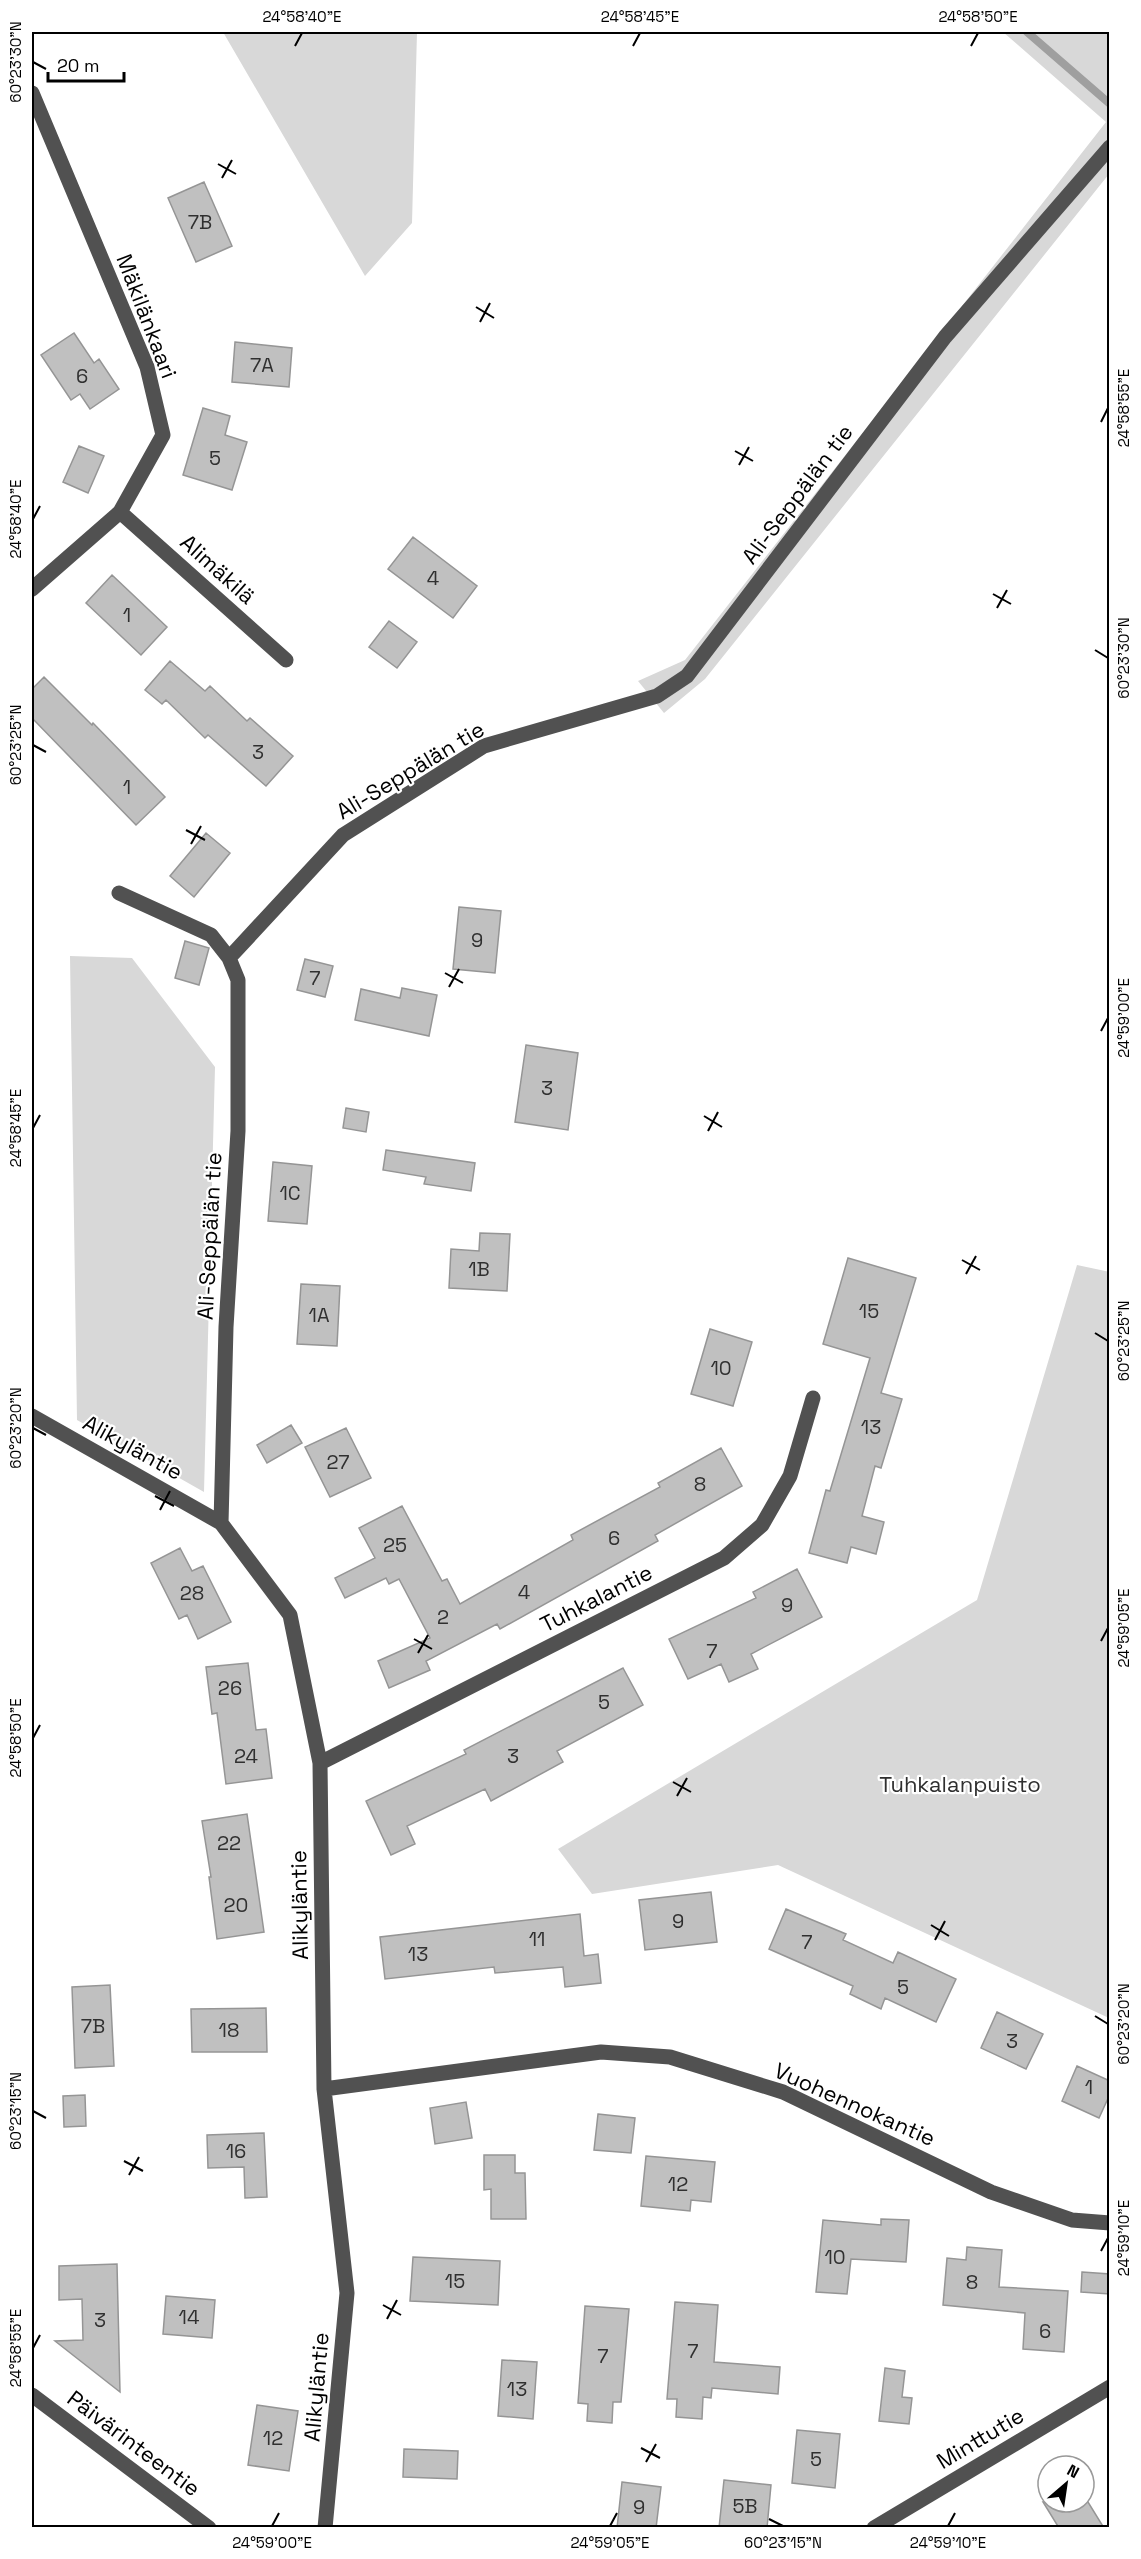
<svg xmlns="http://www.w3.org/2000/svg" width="1141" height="2559" viewBox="0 0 1141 2559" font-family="'Space Grotesk',sans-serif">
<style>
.green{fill:#d8d8d8}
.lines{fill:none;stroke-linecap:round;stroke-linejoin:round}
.stream{stroke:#9f9f9f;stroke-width:8}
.building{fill:#c0c0c0;stroke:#959595;stroke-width:1.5}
.minor{stroke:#515151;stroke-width:15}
.ticks{fill:none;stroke:#000;stroke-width:2}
.labels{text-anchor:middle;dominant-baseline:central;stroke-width:4.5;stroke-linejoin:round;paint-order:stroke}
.number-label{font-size:20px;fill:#303030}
.street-label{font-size:22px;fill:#000;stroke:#fff}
.park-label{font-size:22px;fill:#2f2f2f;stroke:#fff}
.neatline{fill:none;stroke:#000;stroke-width:2}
.ticks-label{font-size:15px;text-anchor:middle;fill:#000}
</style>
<rect width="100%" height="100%" fill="#fff"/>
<path class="green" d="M223,32H417L412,223L365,276Z
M1003,32H1109V174L705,679L664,713L638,681L685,660L1106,122Z
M70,956L132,958L215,1067L204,1492L77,1420Z
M1077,1265L1110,1272L1109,2018L778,1865L592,1894L558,1849L977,1600Z"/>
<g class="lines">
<path class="stream" d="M1027,32L1110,104"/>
</g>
<path class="building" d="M204,182L232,246L196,262L168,198Z
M74,333L94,363L99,359L119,389L90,409L80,394L71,400L41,355Z
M235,342L292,348L289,387L232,382Z
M203,408L230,416L225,435L247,442L232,490L183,475Z
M79,446L104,456L88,493L63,482Z
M413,537L477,586L453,618L388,569Z
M112,575L167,627L141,655L86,603Z
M389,621L417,642L397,668L369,647Z
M170,661L205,691L210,686L247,721L250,718L293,756L266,786L208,735L205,738L166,700L162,704L145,690Z
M44,677L92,725L93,723L165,797L136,825L32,718V689Z
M206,833L230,853L194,897L170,876Z
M459,907L501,911L495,973L453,969Z
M185,941L209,948L199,985L175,978Z
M305,959L333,966L325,997L297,990Z
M402,988L437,995L429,1036L355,1020L361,989L400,998Z
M526,1045L578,1053L568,1130L515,1122Z
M346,1108L369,1112L366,1132L343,1128Z
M386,1150L475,1163L471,1191L424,1184L426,1177L383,1170Z
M273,1162L312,1166L307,1224L268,1221Z
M480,1233L510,1234L507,1291L449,1288L451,1249L479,1251Z
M848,1258L916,1278L881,1393L902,1399L881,1468L875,1466L862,1516L884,1522L876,1554L851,1547L847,1563L809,1553L826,1490L830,1491L870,1358L823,1344Z
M301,1284L340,1286L337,1346L297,1344Z
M710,1329L752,1342L733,1406L691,1394Z
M291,1425L302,1443L267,1463L257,1445Z
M346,1428L371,1478L330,1497L305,1447Z
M721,1448L742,1486L655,1535L658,1541L500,1629L497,1624L426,1661L430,1670L389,1688L378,1661L430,1638L399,1579L389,1584L386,1578L345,1598L335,1578L375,1558L359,1528L402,1506L442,1581L447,1579L460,1604L573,1540L571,1535L660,1487L658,1483Z
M180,1548L192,1571L203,1566L231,1622L198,1639L187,1615L179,1619L151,1563Z
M797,1569L822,1617L751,1654L758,1669L729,1682L721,1664L688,1679L669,1639L756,1598L753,1592Z
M248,1663L256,1730L266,1729L272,1778L226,1784L217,1713L212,1714L206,1667Z
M623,1668L643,1705L557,1751L563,1762L491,1801L485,1789L407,1826L415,1844L391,1855L366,1801L466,1754L464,1750Z
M247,1814L264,1932L217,1939L209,1877H211L202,1821Z
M711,1892L717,1942L645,1950L639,1900Z
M786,1909L846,1934L843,1940L893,1963L898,1952L956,1979L936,2022L885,1998L881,2009L850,1994L853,1986L769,1949Z
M580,1914L584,1956L598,1954L601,1983L565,1987L563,1967L495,1973L494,1967L385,1979L380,1937Z
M110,1985L114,2066L75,2068L72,1987Z
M266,2008L267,2052H192L191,2009Z
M997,2012L1043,2034L1026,2069L981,2048Z
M1077,2066L1110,2081V2094L1099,2118L1062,2101Z
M85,2095L86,2126L64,2127L63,2096Z
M466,2102L472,2138L435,2144L430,2108Z
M598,2114L635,2118L631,2153L594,2150Z
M264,2133L267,2197L245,2198L244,2167L208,2168L207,2135Z
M484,2155H515V2173H525L526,2219H491V2189L484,2190Z
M646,2156L715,2162L711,2202L691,2200L690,2211L641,2206Z
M881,2219L909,2220L906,2262L851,2259L847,2294L816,2292L823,2220L881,2225Z
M967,2247L1002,2250L999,2287L1068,2291L1064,2352L1023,2349L1025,2313L943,2305L947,2258L966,2260Z
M413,2257L500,2261L498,2305L410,2301Z
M117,2264L120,2392L55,2341L83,2340L82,2299L59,2300V2266Z
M1082,2272L1110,2274V2294L1081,2292Z
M166,2296L215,2300L212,2338L163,2334Z
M675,2302L718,2305L714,2362L780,2367L778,2394L712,2388L711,2398L703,2397L702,2419L676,2417L677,2399H667Z
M585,2306L629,2309L621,2402H613L612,2423L587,2421L588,2404L578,2403Z
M502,2360L537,2362L533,2419L498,2416Z
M885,2368L905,2371L902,2397L912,2398L909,2424L879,2421Z
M257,2405L298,2411L289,2471L248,2465Z
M797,2430L840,2434L835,2488L792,2483Z
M404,2449L458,2451L457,2479L403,2477Z
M724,2480L771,2485L767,2528H719Z
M622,2482L661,2487L656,2528H617Z
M1043,2502H1088L1104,2528H1059Z"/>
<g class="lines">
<path class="minor" d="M32,93L147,367L163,435L120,512L32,589
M120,512L286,660
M119,893L211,935L229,958L238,980V1131L226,1327L221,1523
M229,958L343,835L484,746L657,696L687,676L945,337L1110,147
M32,1416L221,1523L290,1615L320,1763L324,2089L347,2293L325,2528
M320,1763L724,1558L762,1525L790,1476L813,1398
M324,2089L601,2052L670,2057L783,2092L991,2192L1072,2220L1110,2223
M32,2395L209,2528
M874,2528L1110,2387"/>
</g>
<path class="ticks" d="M295,46L302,33M633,46L640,33M971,46L978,33M33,62L46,69M218,164L236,174M222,178L232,160M476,307L494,318M480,322L490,303M1101,422L1108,408M735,451L753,461M739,465L749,447M33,519L40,506M993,594L1011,604M997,608L1007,590M1095,650L1108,658M33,745L46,752M186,830L205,840M191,844L201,826M445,973L463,983M449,987L459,969M1101,1031L1108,1018M704,1116L722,1127M33,1128L40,1115M708,1131L718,1112M962,1260L980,1270M966,1274L976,1256M1095,1333L1108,1341M33,1428L46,1435M155,1496L174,1506M160,1510L170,1491M414,1639L432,1649M1101,1641L1108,1628M418,1653L428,1635M33,1738L40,1725M673,1782L691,1792M677,1796L687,1778M931,1925L949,1936M935,1940L945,1921M1095,2016L1108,2024M33,2111L46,2118M124,2161L143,2171M129,2175L139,2157M1101,2251L1108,2238M383,2305L401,2315M387,2319L397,2300M33,2348L40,2335M641,2448L660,2458M646,2462L656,2444M769,2519L783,2526M272,2526L279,2513M610,2526L617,2513M948,2526L955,2513"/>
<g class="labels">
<g class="number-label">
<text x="200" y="222">7B</text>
<text x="262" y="365">7A</text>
<text x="82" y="376">6</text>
<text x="215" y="458">5</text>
<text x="433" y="578">4</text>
<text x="127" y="615">1</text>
<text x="258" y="752">3</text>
<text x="127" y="787">1</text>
<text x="477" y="940">9</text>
<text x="315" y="978">7</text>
<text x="547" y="1088">3</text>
<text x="290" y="1193">1C</text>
<text x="479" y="1269">1B</text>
<text x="869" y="1311">15</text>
<text x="319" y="1315">1A</text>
<text x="721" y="1368">10</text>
<text x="871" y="1427">13</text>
<text x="338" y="1462">27</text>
<text x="700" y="1484">8</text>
<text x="614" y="1538">6</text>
<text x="395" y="1545">25</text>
<text x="524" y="1592">4</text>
<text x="192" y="1593">28</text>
<text x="787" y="1605">9</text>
<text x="443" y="1617">2</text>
<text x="712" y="1651">7</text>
<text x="230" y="1688">26</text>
<text x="604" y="1702">5</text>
<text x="246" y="1756">24</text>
<text x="513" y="1756">3</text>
<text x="229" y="1843">22</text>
<text x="236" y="1905">20</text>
<text x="678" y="1921">9</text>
<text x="537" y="1939">11</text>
<text x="807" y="1942">7</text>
<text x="418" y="1954">13</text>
<text x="903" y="1987">5</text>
<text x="93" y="2026">7B</text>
<text x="229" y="2030">18</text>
<text x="1012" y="2041">3</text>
<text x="1089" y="2087">1</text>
<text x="236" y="2151">16</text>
<text x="678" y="2184">12</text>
<text x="835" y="2257">10</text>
<text x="455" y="2281">15</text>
<text x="972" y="2282">8</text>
<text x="189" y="2317">14</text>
<text x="100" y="2320">3</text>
<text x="1045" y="2331">6</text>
<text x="693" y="2351">7</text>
<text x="603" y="2356">7</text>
<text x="517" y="2389">13</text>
<text x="273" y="2438">12</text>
<text x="816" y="2459">5</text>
<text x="745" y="2506">5B</text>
<text x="639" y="2507">9</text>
</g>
<g class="street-label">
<text transform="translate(147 316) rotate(69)">Mäkilänkaari</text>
<text transform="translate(797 494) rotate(-53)">Ali-Seppälän tie</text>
<text transform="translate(218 569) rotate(42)">Alimäkilä</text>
<text transform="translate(410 770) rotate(-31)">Ali-Seppälän tie</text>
<text transform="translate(209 1236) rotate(-87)">Ali-Seppälän tie</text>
<text transform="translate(133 1447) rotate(29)">Alikyläntie</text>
<text transform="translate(596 1598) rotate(-27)">Tuhkalantie</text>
<text transform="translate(299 1905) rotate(-91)">Alikyläntie</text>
<text transform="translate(855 2104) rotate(24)">Vuohennokantie</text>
<text transform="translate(316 2387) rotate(-85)">Alikyläntie</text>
<text transform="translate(980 2438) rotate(-31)">Minttutie</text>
<text transform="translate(134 2443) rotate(37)">Päivärinteentie</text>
</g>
<g class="park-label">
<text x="960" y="1784">Tuhkalanpuisto</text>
</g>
</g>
<rect width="1141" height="2559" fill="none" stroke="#ffffff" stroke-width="66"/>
<g transform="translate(1066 2484) rotate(29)"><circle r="28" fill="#ffffff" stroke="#999999" stroke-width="1.5"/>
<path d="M0-4.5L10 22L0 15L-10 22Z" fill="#000000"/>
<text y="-9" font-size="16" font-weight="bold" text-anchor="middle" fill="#000000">N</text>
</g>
<path d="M48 72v9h76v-9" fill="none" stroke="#000000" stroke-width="3"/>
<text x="57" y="72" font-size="18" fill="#000000" stroke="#ffffff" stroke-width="4.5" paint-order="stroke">20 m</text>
<rect x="33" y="33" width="1075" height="2493" class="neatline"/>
<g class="ticks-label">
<text x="302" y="22">24°58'40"E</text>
<text x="640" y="22">24°58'45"E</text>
<text x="978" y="22">24°58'50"E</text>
<text transform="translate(16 62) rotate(-90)" y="5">60°23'30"N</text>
<text transform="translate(1124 408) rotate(-90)" y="5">24°58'55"E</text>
<text transform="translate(16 519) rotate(-90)" y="5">24°58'40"E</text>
<text transform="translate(1124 658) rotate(-90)" y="5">60°23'30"N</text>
<text transform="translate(16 745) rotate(-90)" y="5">60°23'25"N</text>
<text transform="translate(1124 1018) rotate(-90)" y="5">24°59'00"E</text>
<text transform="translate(16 1128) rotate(-90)" y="5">24°58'45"E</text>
<text transform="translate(1124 1341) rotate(-90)" y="5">60°23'25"N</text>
<text transform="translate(16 1428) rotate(-90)" y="5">60°23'20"N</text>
<text transform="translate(1124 1628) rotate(-90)" y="5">24°59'05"E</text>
<text transform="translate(16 1738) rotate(-90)" y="5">24°58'50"E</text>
<text transform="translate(1124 2024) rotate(-90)" y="5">60°23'20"N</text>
<text transform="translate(16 2111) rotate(-90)" y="5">60°23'15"N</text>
<text transform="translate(1124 2238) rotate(-90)" y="5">24°59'10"E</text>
<text transform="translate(16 2348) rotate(-90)" y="5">24°58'55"E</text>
<text x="272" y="2548">24°59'00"E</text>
<text x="610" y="2548">24°59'05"E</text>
<text x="783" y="2548">60°23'15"N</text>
<text x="948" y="2548">24°59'10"E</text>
</g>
</svg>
